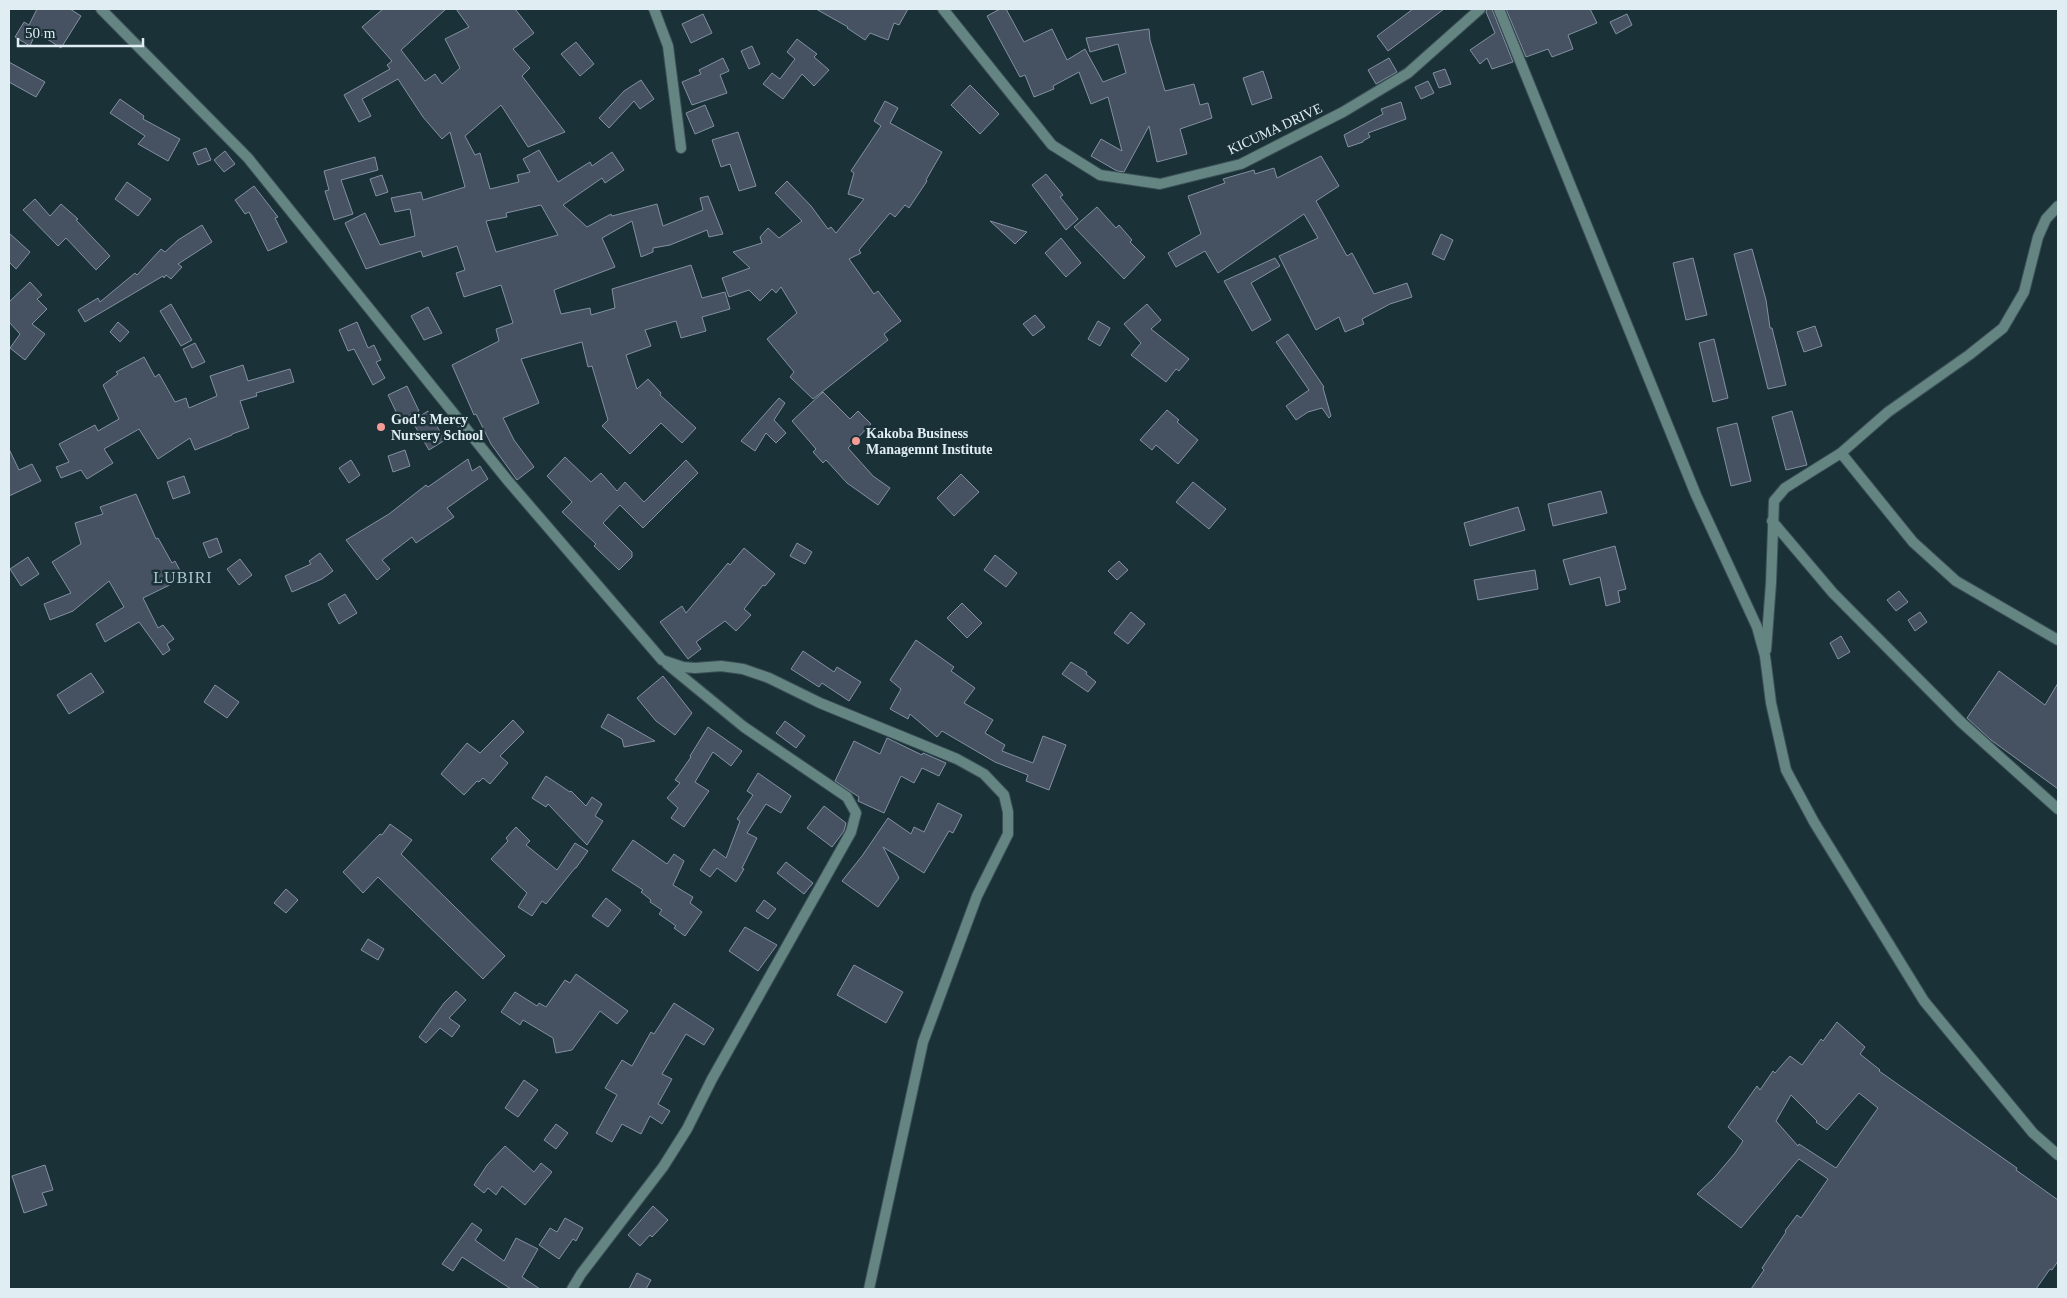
<svg xmlns="http://www.w3.org/2000/svg" width="2067" height="1298" viewBox="0 0 2067 1298" font-family="'Times New Roman',serif">
<style>
.building{fill:#465262;stroke:#8290a1;fill-rule:evenodd}
.lines{fill:none;stroke-linecap:round;stroke-linejoin:round}
.street-casing{stroke:#3b4f56;stroke-width:12}
.street{stroke:#648582;stroke-width:10}
.poi-dot{fill:#f59c95;stroke:#1b3138;stroke-width:2}
.labels{text-anchor:middle;dominant-baseline:central;stroke-width:5;stroke-linejoin:round;paint-order:stroke}
.street-label{font-size:14px;fill:#e0edf2;stroke:#1b3138}
.poi-label{font-size:14px;font-weight:bold;fill:#e0edf2;stroke:#1b3138;text-anchor:start}
.quarter-label{font-size:16px;letter-spacing:1px;fill:#adc7d0;stroke:#1b3138}
</style>
<rect width="100%" height="100%" fill="#1b3138"/>
<path class="building" d="M37,9H70L81,16L61,48L36,32L30,46L15,37L24,22L29,25Z
M383,9H446L401,50L425,81L435,74L442,84L460,68L445,39L469,27L456,9H515L534,33L513,49L530,68L522,76L565,132L528,147L501,105L465,136L475,155L480,153L490,189L519,182L517,175L530,172L523,159L539,150L558,182L590,162L592,166L612,152L624,170L605,183L602,178L563,205L587,227L611,214L612,216L657,204L663,226L703,210L700,198L708,196L723,234L709,237L707,230L670,245L653,248V252L641,257L632,221L602,238L615,267L554,290L561,314L590,308L591,315L615,308L612,289L691,265L702,298L725,292L730,309L702,317L706,331L681,338L676,321L645,330L651,346L626,355L637,389L648,379L661,393L660,395L696,428L682,443L661,423L630,454L602,426L608,420L592,366L588,367L582,342L521,359L539,403L503,418L514,440L534,467L517,480L491,444L476,414L474,415L452,365L499,341L496,329L513,323L501,285L464,297L456,273L465,270L457,246L423,257L421,251L366,269L345,223L365,213L380,245L415,236L410,209L395,212L391,198L421,192L423,200L465,187L450,132L442,139L423,117L398,79L362,99L371,116L359,122L344,95L390,69L387,65L392,61L362,27ZM541,205L558,235L496,252L486,221L507,217L506,213Z
M816,9H908L899,25L894,23L888,40L870,33L865,40L847,28L848,27Z
M1000,9H1006L1024,42L1052,29L1067,60L1085,49L1103,82L1126,73L1118,44L1090,52L1086,38L1149,29L1150,40L1165,91L1194,84L1200,105L1208,103L1212,118L1180,129L1187,154L1157,162L1149,126L1124,172L1117,171L1091,156L1101,139L1122,151L1108,97L1091,104L1079,72L1053,86L1054,89L1034,97L1025,75L1020,77L987,16Z
M1413,9H1444L1388,51L1377,36Z
M1487,9H1492L1513,62L1492,69L1487,58L1480,64L1470,50L1495,33L1486,12Z
M1506,9H1590L1597,23L1568,35L1573,49L1552,57L1548,49L1526,57Z
M703,14L712,33L691,43L682,24Z
M1627,14L1632,25L1616,34L1610,22Z
M797,39L817,54L814,57L829,70L814,86L802,74L783,99L763,84L772,73L780,79L795,59L787,52Z
M576,42L594,64L580,76L561,54Z
M752,46L760,64L749,69L741,51Z
M723,58L729,71L720,75L727,93L692,105L682,82L701,74L699,70Z
M1389,58L1397,72L1376,84L1368,70Z
M9,62L45,82L36,97L9,82Z
M1445,69L1451,84L1439,88L1433,73Z
M1263,71L1272,98L1252,105L1243,78Z
M641,80L654,99L640,109L634,101L609,128L599,118L624,91Z
M1428,81L1434,93L1421,99L1415,87Z
M970,85L999,114L980,134L951,105Z
M120,99L144,116L143,119L180,139L168,161L138,144L145,136L110,113Z
M885,101L898,108L890,123L942,152L926,180L927,181L909,208L905,205L895,217L890,213L859,250L861,253L849,259L874,294L878,291L901,321L884,334L888,340L813,399L790,377L794,372L767,339L797,313L781,287L776,293L772,289L760,301L749,290L729,297L722,278L750,268L733,252L762,243L760,237L768,228L779,238L802,221L775,193L787,181L811,206L828,229L831,227L836,233L864,199L848,194L854,173L851,171L881,126L874,121Z
M1401,102L1406,119L1368,133L1370,137L1363,141V142L1348,147L1344,135L1383,114L1381,109Z
M705,105L714,126L695,134L686,113Z
M738,132L756,186L739,191L730,164L721,167L712,140Z
M206,148L211,160L198,165L193,153Z
M225,151L235,164L224,172L214,160Z
M1321,156L1339,186L1316,201L1347,256L1352,253L1374,294L1407,283L1412,297L1390,304L1362,319L1364,324L1345,332L1339,317L1316,330L1279,256L1318,238L1304,214L1218,273L1205,251L1176,267L1168,253L1201,234L1188,196L1225,183L1223,179L1254,170L1255,174L1274,168L1277,178Z
M375,157L378,170L341,180L353,214L334,220L325,191L329,190L324,171Z
M1046,174L1063,195L1060,197L1078,219L1066,230L1032,185Z
M382,175L388,192L376,196L370,179Z
M127,182L151,199L138,216L115,199Z
M254,186L278,217L275,218L287,242L268,251L249,212L245,214L235,200Z
M35,199L50,216L61,204L78,219L76,220L110,256L96,270L66,238L58,246L23,210Z
M1097,207L1116,228L1119,225L1132,240L1130,242L1145,257L1124,279L1074,227Z
M990,221L1027,232L1015,244Z
M202,225L212,242L178,264L182,267L171,279L166,275L164,278L163,276L85,322L78,310L98,298L100,302L135,273L137,275L161,249L165,252L178,240Z
M9,233L30,252L16,269L9,262Z
M1441,234L1453,240L1444,260L1432,254Z
M1061,238L1081,263L1066,277L1045,253Z
M1752,249L1766,300L1770,328H1772L1786,385L1768,389L1734,254Z
M1275,258L1280,266L1251,283L1271,320L1252,331L1224,281Z
M1693,258L1707,315L1686,320L1673,263Z
M30,282L42,295L37,299L47,309L32,324L45,334L25,360L10,348L20,334L9,322V302Z
M171,304L192,340L181,346L160,311Z
M1147,304L1161,320L1151,329L1189,359L1179,371L1176,369L1166,382L1131,355L1141,343L1124,324Z
M428,307L442,333L424,340L411,316Z
M1035,315L1045,327L1033,336L1023,324Z
M1098,321L1110,328L1100,346L1088,339Z
M118,322L129,332L120,342L110,332Z
M357,322L368,348L374,345L381,360L376,362L385,378L373,385L354,349L348,351L339,330Z
M1815,326L1822,346L1804,352L1797,332Z
M1288,334L1324,387L1323,388L1331,416L1329,418L1322,408L1308,412L1296,420L1286,406L1309,390L1276,342Z
M1714,339L1728,398L1713,402L1699,343Z
M195,343L205,362L192,368L183,349Z
M144,357L155,377L159,374L175,402L186,398L189,408L217,396L210,376L243,365L248,381L290,369L294,382L256,393L257,396L240,401L249,428L232,434V435L195,450L190,438L158,459L139,429L104,449L113,463L87,479L81,470L61,478L56,467L69,462L59,444L95,425L98,431L119,419L103,385L118,374L116,372Z
M407,386L419,411L400,420L388,395Z
M823,392L850,419L858,411L871,424L848,448L873,476L890,488L878,505L847,483L826,460L823,463L813,452L816,449L792,421Z
M779,398L785,403L774,420L786,433L776,443L766,433L755,451L741,441Z
M1167,410L1179,420L1177,422L1198,440L1178,464L1156,445L1152,450L1140,440Z
M428,411L445,440L429,450L412,421Z
M1792,411L1807,465L1786,470L1772,417Z
M1737,423L1751,481L1731,486L1717,428Z
M9,449L19,470L32,464L41,481L9,496Z
M405,450L410,466L393,472L388,456Z
M565,457L591,482L601,473L617,491L625,482L644,502L686,460L698,473L643,528L620,505L603,523L632,552V557L619,570L594,546L596,544L562,512L572,502L547,476Z
M468,459L472,471L480,466L488,479L447,508L454,517L416,543L412,537L382,560L390,569L377,580L346,540L389,514L426,485L428,487Z
M351,460L360,475L349,483L339,468Z
M961,474L979,492L954,516L937,498Z
M184,476L190,493L173,499L167,482Z
M1193,482L1226,509L1209,529L1176,502Z
M1601,491L1607,513L1553,526L1548,504Z
M136,494L156,539L158,538L172,563L175,561L184,578L143,598L158,628L163,625L174,639L167,644L170,650L163,655L139,622L105,642L96,624L124,607L109,581L73,611L50,620L44,604L71,593L52,562L81,544L75,523L103,514L100,507Z
M1518,507L1525,530L1470,546L1464,523Z
M217,538L222,552L209,558L203,543Z
M797,543L812,552L805,564L790,556Z
M1615,546L1626,589L1618,591L1620,602L1606,606L1600,577L1570,585L1563,560Z
M744,548L775,574L765,586L763,585L744,609L751,615L736,631L725,621L696,642L701,649L688,659L660,622L682,606L686,613L728,563L730,565Z
M320,553L333,571L322,579L292,592L285,576L311,564L309,561Z
M995,555L1017,573L1006,587L984,570Z
M28,557L39,574L21,586L10,569Z
M240,559L252,575L239,585L227,569Z
M1119,561L1128,570L1117,580L1108,571Z
M1535,570L1538,589L1478,600L1474,580Z
M1899,591L1908,602L1896,611L1887,600Z
M345,594L357,613L339,624L328,604Z
M962,603L982,623L967,638L947,618Z
M1131,612L1145,624L1128,644L1114,633Z
M1920,612L1927,622L1915,631L1908,620Z
M1841,636L1850,652L1838,659L1830,643Z
M916,640L954,667L951,671L975,688L964,703L993,720L985,733L1005,745L1002,751L1033,763L1043,736L1066,745L1049,790L1026,781L1028,775L995,762L942,731L937,737L910,714L908,719L890,709L901,689L890,680Z
M803,651L834,672L837,667L861,682L849,701L822,683L819,687L791,669Z
M1071,662L1087,672L1086,674L1096,682L1088,692L1062,674Z
M1999,671L2045,705L2058,683V789L1991,740L1967,718Z
M91,673L104,692L69,714L57,695Z
M663,676L692,713L675,735L656,721L637,698Z
M215,685L239,702L227,718L204,702Z
M608,714L655,741L624,747L622,739L601,727Z
M513,720L524,732L500,756L508,763L490,784L483,778L479,782L477,781L464,795L441,774L467,743L480,753Z
M785,721L805,736L796,748L776,733Z
M708,727L742,751L731,766L713,752L695,782L709,791L684,827L671,818L678,808L667,798L680,783L675,780L691,757L690,756Z
M887,738L922,755L923,753L946,763L939,776L922,768L914,783L901,776L884,813L858,801L859,797L835,781L854,741L880,754Z
M758,773L791,796L781,813L766,804L747,833L757,838L742,868L744,869L736,882L717,868L710,877L700,870L714,849L726,858L740,821L737,819L753,795L747,791Z
M546,776L570,792L571,791L586,806L592,797L602,804L595,816L603,821L587,845L548,804L546,807L532,798Z
M938,803L962,815L953,833L949,831L924,873L883,847L899,878L878,907L842,881L862,856L888,818L911,834L914,827L924,832Z
M824,806L846,823L844,831L832,847L807,828Z
M390,824L412,840L401,854L505,956L483,979L378,877L363,893L343,872L380,834L382,835Z
M516,827L530,841L526,845L557,870L575,843L588,851L576,868H575L546,904L542,901L532,916L518,907L527,893L491,859L508,841L506,838Z
M633,840L667,864L674,854L684,861L673,885L693,897L690,903L702,912L685,936L674,928L676,926L659,914L662,910L650,902L651,900L641,892L643,890L612,870Z
M786,862L813,883L804,894L777,873Z
M286,889L298,900L286,913L274,903Z
M606,898L621,910L608,927L592,916Z
M764,900L776,909L768,919L756,911Z
M745,927L777,945L758,971L729,951Z
M368,939L384,949L378,960L361,950Z
M854,965L903,992L886,1023L837,995Z
M576,974L628,1011L617,1024L600,1011L572,1050L556,1053L553,1038L523,1020L520,1025L501,1012L515,992L537,1006L539,1003L546,1007L565,980L570,983Z
M456,991L466,1000L449,1018L460,1026L452,1037L440,1028L426,1043L419,1037L444,1003Z
M674,1003L714,1029L704,1045L686,1034L662,1074L672,1079L658,1104L670,1111L662,1124L650,1116L641,1134L622,1124L612,1142L596,1133L617,1095L605,1088L622,1060L632,1066L651,1032L654,1034Z
M1837,1022L1865,1047L1860,1054L1880,1070L1879,1071L2017,1168L2016,1170L2058,1200V1261L2052,1270L2050,1269L2036,1289H1751L1764,1270L1762,1268L1786,1232L1785,1231L1797,1215L1801,1218L1828,1179L1799,1159L1741,1228L1697,1194L1714,1178L1735,1153L1743,1141L1728,1127L1757,1086L1760,1090L1773,1071L1775,1073L1790,1056L1802,1065L1821,1039L1823,1041ZM1859,1093L1878,1108L1836,1168L1799,1144L1798,1146L1776,1121L1791,1095L1817,1121L1816,1122L1827,1130Z
M524,1080L538,1090L518,1117L505,1108Z
M556,1124L568,1133L556,1149L544,1140Z
M505,1146L534,1172L541,1163L552,1172L525,1205L502,1186L496,1195L488,1188L484,1193L474,1185L487,1165Z
M45,1165L53,1190L42,1193L47,1205L24,1213L12,1176Z
M653,1206L668,1220L652,1237L650,1235L640,1246L628,1235Z
M565,1218L583,1228L576,1241L573,1239L559,1259L539,1245L550,1228L557,1232Z
M472,1223L482,1230L475,1240L504,1261L516,1238L538,1249L522,1277L540,1289H511L462,1257L453,1271L442,1264Z
M637,1273L651,1280L646,1289H629Z"/>
<g class="lines">
<g class="street-casing">
<path id="street" d="M101,9L248,158L509,482L662,660L683,667L695,668L721,666L743,669L769,678L820,703L957,759L984,774L1004,795L1008,812V834L977,896L923,1042L869,1289
M654,9L668,46L681,148
M943,9L1052,145L1100,175L1160,184L1241,164L1343,112L1408,73L1480,9
M1499,9L1696,495L1757,627L1765,656L1771,703L1786,770L1814,822L1924,1001L2033,1133L2058,1155
M1841,453L1913,542L1956,581L2058,640
M1772,521L1833,593L1961,722L2058,809
M1766,650L1771,583L1774,501L1785,488L1841,453L1888,412L1969,355L2003,328L2024,292L2038,237L2046,219L2058,206
M572,1289L581,1274L663,1167L687,1129L712,1079L851,832L856,813L847,797L744,727L667,664"/>
</g>
<use href="#street" class="street"/>
</g>
<g class="poi-dot">
<circle cx="381" cy="427" r="5"/>
<circle cx="856" cy="441" r="5"/>
</g>
<g class="labels">
<g class="street-label">
<text transform="translate(1275 129) rotate(-25)">KICUMA DRIVE</text>
</g>
<g class="poi-label">
<text x="391" y="419">God's Mercy<tspan x="391" dy="16">Nursery School</tspan></text>
<text x="866" y="433">Kakoba Business<tspan x="866" dy="16">Managemnt Institute</tspan></text>
</g>
<g class="quarter-label">
<text x="183" y="577">LUBIRI</text>
</g>
</g>
<rect width="2067" height="1298" fill="none" stroke="#e0edf2" stroke-width="20"/>
<path d="M18 38v8h125v-8" fill="none" stroke="#e0edf2" stroke-width="2.5"/>
<text x="25" y="38" font-size="15" fill="#e0edf2" stroke="#1b3138" stroke-width="4" paint-order="stroke">50 m</text>
</svg>
